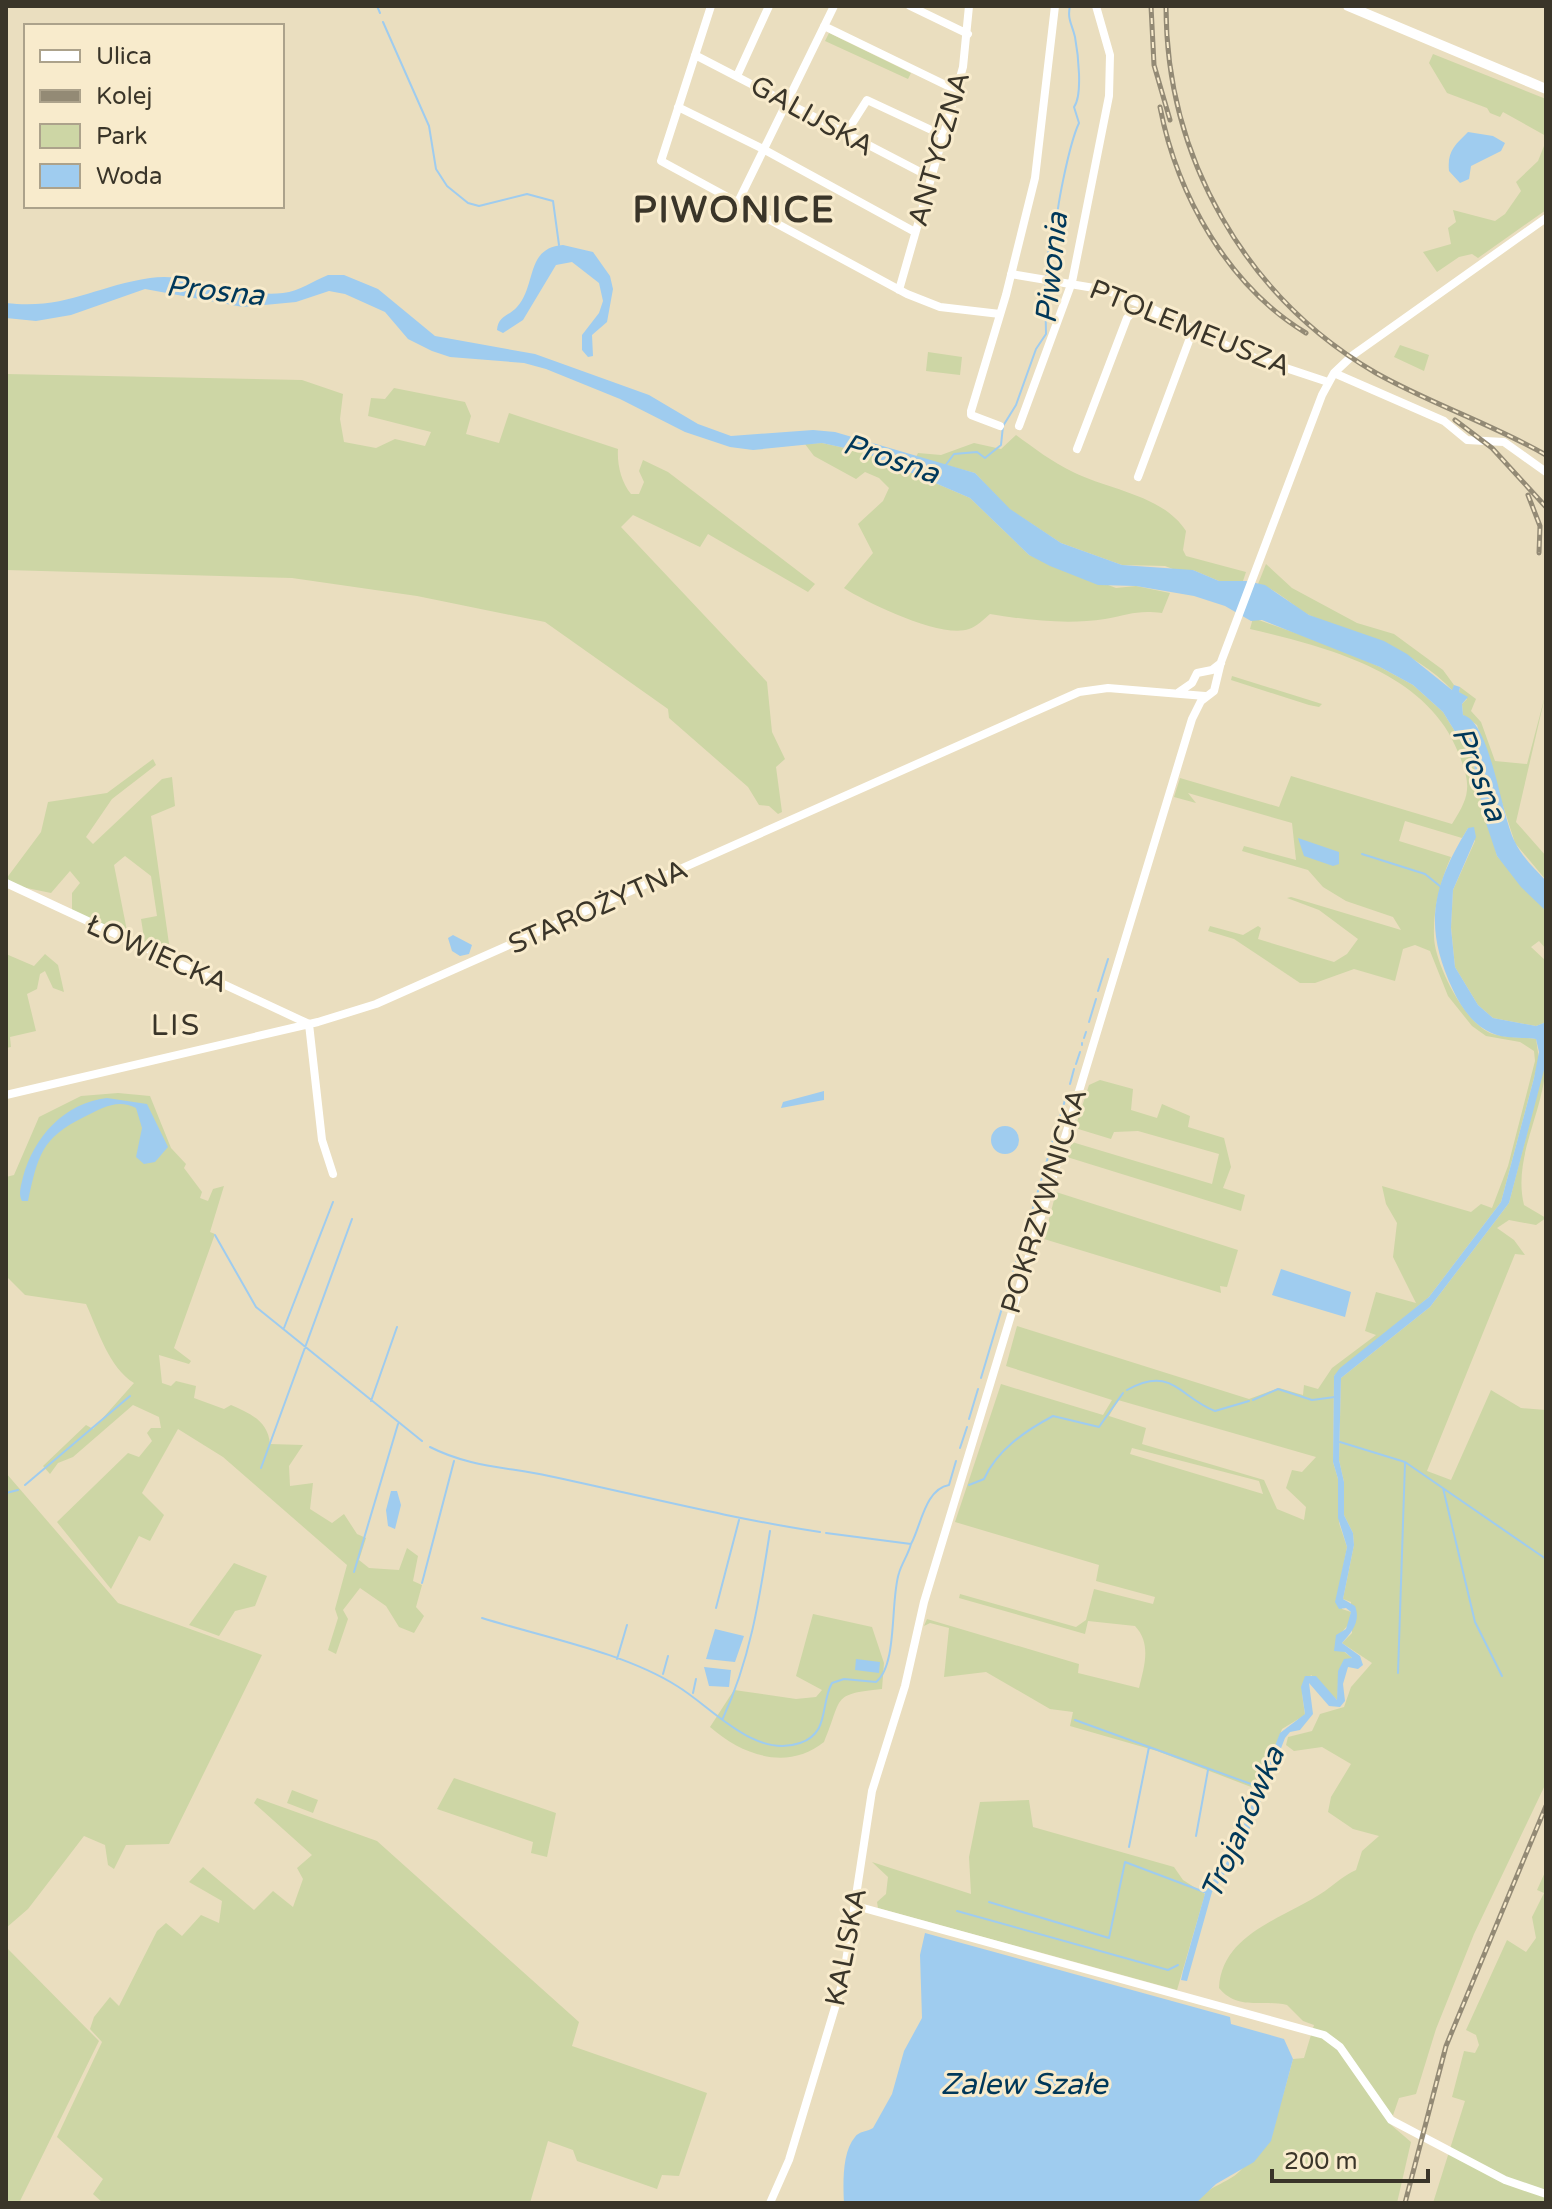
<svg xmlns="http://www.w3.org/2000/svg" width="1552" height="2209" viewBox="0 0 1552 2209" font-family="'Varela Round',sans-serif">
<style>
.green{fill:#cdd6a5;fill-rule:evenodd}
.water{fill:#9fccef}
.lines{fill:none;stroke-linecap:round;stroke-linejoin:round}
.stream{stroke:#9fccef;stroke-width:2}
.minor{stroke:#fff;stroke-width:8}
.major{stroke:#fff;stroke-width:10}
.rail-casing{stroke:#938a75;stroke-width:5}
.rail{stroke:#f8ebcc;stroke-width:2;stroke-dasharray:6;stroke-linecap:butt}
.labels{text-anchor:middle;dominant-baseline:central;stroke-width:6;stroke-linejoin:round;paint-order:stroke}
.street-label{font-size:28px;fill:#3a3529;stroke:#f8ebcc}
.water-label{font-size:30px;font-style:italic;fill:#00385a;stroke:#f8ebcc}
.neighbourhood-label{font-size:30px;letter-spacing:2px;fill:#3a3529;stroke:#f8ebcc}
.district-label{font-size:36px;font-weight:bold;letter-spacing:2px;fill:#3a3529;stroke:#f8ebcc}
</style>
<rect width="100%" height="100%" fill="#eadebf"/>
<path class="green" d="M829,33L911,73L908,79L825,41Z
M1433,54L1546,99V136L1503,112L1500,117L1490,113L1487,108L1447,93L1429,63Z
M1546,141V210L1478,258L1472,254L1459,257L1437,272L1423,252L1451,244L1448,228L1456,222L1453,210L1495,221L1505,214L1521,191L1516,182L1538,161Z
M1400,345L1429,355L1424,371L1394,357Z
M928,352L962,357L960,375L926,371Z
M6,374L302,380L343,394L340,419L344,442L376,448L395,439L425,446L431,432L368,416L371,398L385,399L394,388L465,402L471,416L466,434L499,443L509,413L618,449C617,464 621,482 631,494H639L644,482L639,471L643,460L668,472L815,584L808,592L708,534L700,547L633,515L621,527L767,682L772,732L785,759L776,767L782,812L778,814L769,806L759,805L748,787L669,718L668,709L545,622L417,596L292,578L6,570Z
M1016,435C1034,448 1052,462 1073,472C1109,490 1163,495 1186,531L1183,550L1186,556L1246,572L1243,581H1219L1193,570L1178,571L1165,566L1122,565L1061,543L1009,509L975,473L916,457L918,453L941,455L974,443L1001,449Z
M822,443L863,452L970,498L1029,555L1116,588L1136,586L1170,593L1162,613C1135,610 1130,615 1105,619C1067,625 1027,620 990,614C984,619 976,627 969,629C942,639 867,603 844,588L873,553L858,524L883,501L889,488L879,478L865,472L856,479L814,456L805,444Z
M1266,564L1292,588L1357,623L1394,634L1443,670L1454,685L1453,691C1411,646 1364,640 1311,616C1293,607 1278,589 1258,584Z
M1253,618L1333,646L1380,667L1413,685L1443,712L1473,761L1497,856L1546,911V949L1539,941L1531,947L1546,961V1022L1536,1026L1493,1018L1478,1005L1455,967L1451,927L1453,890L1475,841L1468,828L1462,838L1405,821L1399,841L1451,857C1440,882 1433,909 1434,936C1434,963 1466,1026 1493,1034C1507,1038 1523,1037 1536,1039L1539,1059L1501,1202L1429,1297L1334,1376L1333,1462L1338,1479L1339,1523L1347,1547L1338,1593L1342,1609L1351,1612L1349,1624L1342,1632V1650L1352,1658C1333,1670 1340,1681 1337,1700L1311,1675L1302,1694L1305,1715L1282,1729L1259,1790L1157,1751L1070,1726L1073,1712L1050,1709L986,1672L944,1677L949,1628L930,1623L924,1626L927,1619L1079,1664L1078,1673L1139,1688C1144,1667 1152,1644 1135,1626L1088,1621L1085,1634L959,1598L960,1594L1076,1627L1086,1620L1094,1589L1153,1604L1155,1597L1096,1581L1099,1565L955,1522L1001,1384L1103,1415L1112,1400L1006,1366L1017,1326L1249,1399L1279,1388L1303,1395L1304,1385L1318,1389L1332,1368L1376,1335L1365,1331L1376,1292L1416,1303L1393,1257L1397,1223L1386,1204L1382,1186L1471,1212L1481,1204L1492,1208L1508,1166L1535,1061L1534,1051L1520,1042L1486,1036L1472,1026L1448,996L1430,951L1415,945L1403,949L1395,981L1354,969L1315,983H1300L1234,939L1208,931L1210,926L1243,935L1258,926L1261,928L1258,939L1334,962L1347,954L1358,939L1319,910L1287,898L1291,897L1401,930L1393,917L1346,901L1323,887L1308,870L1242,851L1244,846L1296,860L1292,823L1188,793L1196,803L1174,797L1180,778L1279,807L1291,776L1452,824C1470,796 1472,786 1458,752C1427,672 1326,647 1250,629ZM1118,1400L1316,1457L1302,1472L1292,1470L1286,1488L1306,1507L1304,1520L1277,1509L1264,1480L1142,1444L1146,1428L1109,1416ZM1132,1448L1259,1481L1263,1494L1130,1454Z
M1232,676L1322,704L1319,707L1309,705L1231,680Z
M1460,687L1476,699L1471,711L1481,722L1495,761L1527,764L1546,692L1516,822L1546,856V880L1515,843L1477,725L1463,715L1462,704L1467,699L1459,692Z
M153,759L156,765L112,799L86,837L93,844L162,779L172,777L175,806L151,816L171,958L145,944L141,919L157,916L151,876L125,856L114,865L128,936L72,911V893L80,883L70,871L51,893L22,887L6,879L41,832L48,802L107,793Z
M6,954L34,966L45,954L58,965L64,992L53,988L45,971L40,974L37,989L27,994L36,1031L10,1037L11,1047L6,1048Z
M1546,1059C1546,1109 1512,1156 1524,1205L1546,1218L1536,1225L1509,1220L1497,1228L1514,1240L1525,1255L1515,1254L1427,1471L1451,1480L1491,1390L1521,1408L1546,1410V1783L1474,1934L1436,2029L1416,2094L1399,2098L1390,2124L1411,2142L1397,2203H1196C1207,2186 1227,2184 1240,2171C1274,2137 1281,2103 1293,2059L1304,2058L1314,2025L1303,2021L1287,2005C1262,1999 1238,2011 1219,1988C1222,1932 1286,1918 1325,1891C1336,1883 1343,1876 1356,1870L1362,1851L1379,1836L1353,1829L1328,1812L1331,1797L1351,1764L1322,1747L1294,1751L1286,1745L1288,1737L1312,1731L1320,1714L1344,1707L1351,1687L1372,1663L1342,1643L1352,1633L1351,1602L1343,1599L1354,1545L1353,1533L1344,1515V1482L1339,1460L1341,1378L1430,1307L1509,1203Z
M1100,1080L1133,1089L1131,1110L1157,1118L1162,1104L1190,1116L1188,1127L1224,1138L1231,1167L1223,1188L1245,1195L1241,1211L1067,1157L1072,1142L1212,1184L1219,1154L1138,1131L1114,1132L1111,1139L1075,1128L1089,1085Z
M118,1093L150,1096L171,1148L186,1164L184,1168L202,1192L200,1198L208,1201L213,1189L224,1186L210,1232L215,1234L174,1348L191,1361L189,1364L159,1355L162,1383L171,1386L176,1381L196,1386L194,1398L224,1409L231,1405C251,1414 268,1421 270,1444L303,1445L289,1466L290,1486L313,1483L310,1509L332,1523L344,1514L357,1534L366,1538L359,1560L369,1568L399,1570L407,1548L418,1556L413,1581L422,1585L416,1607L424,1616L414,1633L399,1627L386,1606L360,1588L343,1610L348,1619L336,1654L328,1650L338,1618L335,1609L347,1565L223,1457L178,1429L142,1493L164,1515L150,1541L139,1536L111,1589L57,1522L128,1453L139,1457L152,1441L147,1433L151,1428H161L159,1417L133,1405L73,1457L58,1463L50,1474L43,1466L86,1425L93,1429L134,1383C109,1368 98,1330 86,1304L25,1295L6,1276V1177L14,1175L39,1117L81,1096Z
M1056,1192L1238,1250L1227,1287L1220,1286L1221,1293L1044,1239Z
M6,1473L118,1603L262,1655L169,1844L126,1845L114,1869L108,1865L105,1845L84,1836L28,1909L6,1928Z
M234,1563L267,1576L255,1606L235,1611L219,1636L189,1625Z
M813,1614L872,1627L884,1663L882,1689C830,1694 843,1698 824,1742C788,1771 743,1756 710,1727L734,1690L796,1699L816,1697L822,1690L796,1676Z
M454,1778L556,1813L547,1857L531,1853L533,1842L437,1809Z
M292,1790L318,1800L313,1813L287,1803Z
M257,1798L377,1841L579,2022L572,2046L707,2093L679,2176L662,2175L657,2189L577,2161L573,2150L548,2141L530,2203H103L93,2194L103,2179L57,2137L102,2042L90,2029L94,2017L110,1997L119,2006L157,1931L166,1923L182,1936L201,1915L219,1923L222,1901L189,1882L203,1867L254,1910L273,1891L293,1907L303,1879L297,1868L312,1855L254,1803Z
M1029,1800L1033,1827L1174,1867L1183,1880L1205,1894L1177,1990L878,1908L877,1902L886,1894L888,1877L872,1862L971,1894L969,1857L980,1802Z
M1546,1870V2203H1433L1465,2101L1452,2097L1464,2051L1475,2053L1479,2045L1476,2035L1466,2030L1507,1940L1526,1952L1536,1938L1532,1917L1544,1893L1537,1890Z
M6,1947L99,2041L19,2203H6Z"/>
<path class="water" d="M1468,132L1493,136L1505,143L1501,151L1471,166L1469,179L1460,183L1449,171C1447,151 1455,145 1468,132Z
M563,245L593,252L610,276L613,289L607,322L592,335L593,356L588,357L582,350V335L599,313L603,301L599,283L572,262L556,265L523,320L503,333L497,330C498,316 509,316 517,307C537,285 525,248 563,245Z
M328,275H344L378,289L435,336L535,354L649,395L698,424L731,436L813,430L835,432L975,473L1010,509L1061,543L1122,565L1193,570L1219,581H1246L1265,585L1309,615L1384,641L1407,654L1452,690L1454,685L1460,687L1459,692L1468,697L1462,704L1463,715C1491,722 1501,816 1515,842C1522,857 1535,869 1546,881V911L1521,887L1497,856L1485,820L1473,761L1443,712L1413,685L1380,667L1262,620L1251,621L1225,606L1194,596L1136,586L1098,585L1050,566L1029,555L970,498L863,452L822,443L753,450L730,447L685,432L620,399L546,369L524,363L450,357L432,351L408,339L385,312L345,294L329,291L296,302L243,307L145,289L71,315L36,321L6,318V303C66,310 95,286 150,278C195,272 237,298 283,293C300,291 313,281 328,275Z
M1474,827L1476,837L1453,890L1451,928L1455,967L1478,1005L1493,1018L1536,1026L1546,1022L1545,1066L1509,1203L1430,1307L1341,1378L1339,1460L1344,1482V1515L1353,1533L1354,1545L1343,1599L1355,1606C1361,1621 1352,1632 1342,1643L1360,1656L1363,1665L1358,1669L1348,1667L1343,1684L1345,1701L1340,1707L1329,1706L1309,1683L1313,1714L1300,1730L1290,1732L1285,1738L1241,1851L1212,1892L1187,1981L1181,1980L1183,1971L1206,1890L1232,1855L1280,1733L1305,1714L1301,1687L1305,1676H1316L1337,1700L1338,1671L1344,1659L1352,1658L1345,1652L1334,1651L1336,1635L1346,1629L1351,1612L1346,1608L1339,1609L1335,1602L1347,1547L1338,1518V1479L1333,1462L1334,1376L1340,1368L1429,1297L1501,1202L1534,1078L1539,1052L1536,1039C1523,1037 1507,1039 1494,1034C1475,1027 1461,1008 1453,990C1423,926 1432,887 1468,828Z
M1298,838L1339,852V864L1333,866L1304,856Z
M453,935L472,945L469,954L460,956L452,951L448,938Z
M824,1091V1100L781,1108L783,1102Z
M107,1098L147,1104L168,1147L155,1162L144,1164L136,1157L142,1128L136,1108C117,1098 101,1109 84,1117C41,1138 38,1156 28,1201H22C18,1194 21,1186 23,1177C34,1137 64,1103 107,1098Z
M991 1140a14 14 0 1 1 28 0a14 14 0 1 1-28 0Z
M1281,1269L1351,1292L1345,1317L1272,1295Z
M391,1491H397L401,1505L395,1529L388,1526L386,1510Z
M715,1629L744,1636L735,1662L706,1659Z
M856,1659L880,1662L879,1673L855,1670Z
M704,1667L731,1670L729,1687L709,1686Z
M925,1933L1230,2017L1231,2024L1284,2039L1293,2059L1271,2141L1254,2162L1216,2184L1196,2203H844C843,2184 842,2152 855,2137C859,2131 867,2132 873,2128L892,2094L904,2051L922,2018L920,1955Z"/>
<g class="lines">
<path class="stream" d="M377,6L380,13
M383,22L429,126L436,169L447,186L468,203L479,206L527,194L553,201L559,245
M1046,275L1049,246L1056,237C1054,215 1070,142 1079,123L1074,107C1083,95 1078,53 1075,37C1072,24 1067,19 1070,6
M945,466L954,454L977,452L985,458L1001,445L1003,426L1016,405L1036,349L1046,334L1045,281
M1362,854L1425,874L1441,887
M1098,991L1108,959
M1089,1022L1096,999
M1084,1038L1086,1032
M1082,1045V1043
M1076,1064L1080,1052
M1070,1084L1074,1069
M1056,1131L1067,1093
M1031,1215L1053,1140
M215,1235L256,1307L422,1441
M1012,1276L1029,1221
M1006,1297L1010,1282
M284,1328L333,1202
M981,1378L1002,1308
M1127,1390C1172,1365 1179,1397 1215,1411L1249,1401
M1253,1400L1278,1389L1312,1400L1335,1397
M371,1401L397,1327
M969,1419L978,1389
M1340,1442L1405,1462L1546,1559
M430,1447C469,1467 507,1467 549,1476C639,1495 728,1518 820,1532
M960,1448L967,1427
M261,1468L352,1219
M25,1485L130,1396
M969,1485L984,1479C997,1450 1025,1431 1053,1416L1099,1427L1123,1393
M1443,1488L1475,1622L1502,1676
M6,1493L18,1490
M826,1533L911,1544C921,1526 925,1489 949,1485L956,1461
M354,1572L398,1424
M422,1583L454,1461
M716,1608L739,1520
M482,1618C543,1637 623,1652 677,1686C712,1707 754,1759 800,1743C830,1733 820,1704 832,1683L844,1679L876,1682C898,1665 890,1600 899,1573C902,1563 908,1555 911,1544
M617,1659L627,1625
M1398,1673L1405,1463
M663,1674L668,1656
M693,1693L696,1679
M723,1718C751,1658 760,1595 770,1531
M1075,1720L1262,1788
M1196,1836L1208,1770
M1129,1847L1149,1747
M989,1902L1109,1938L1125,1862L1207,1893
M957,1911L1168,1970L1178,1965"/>
<path class="minor" d="M711,6L661,161L907,294L940,307L1000,314
M910,6L968,34
M824,26L956,90
M695,55L930,177
M737,76L769,6
M678,107L763,149L915,232
M846,133L867,100L942,135
M738,202L834,6
M1011,274L1106,290L1153,309L1244,354L1328,382
M899,290L963,67L969,6
M1334,373L1444,421L1467,440L1504,442L1546,472
M1000,426L971,415V411L1006,295L1035,178L1055,6
M1019,426L1072,282L1109,96L1110,55L1096,6
M1077,449L1127,318L1133,312L1164,315
M1138,477L1193,330
M1179,692L1192,683L1197,673L1212,670L1221,663
M6,883L309,1024L322,1140L333,1174
M6,1095L318,1022L376,1004L1079,692L1108,688L1205,696
M856,1906L1324,2035L1340,2047L1391,2120L1505,2180L1546,2194
M770,2203L789,2160L843,1981L872,1791L905,1686L924,1602L1192,719L1201,701L1214,691L1221,662L1322,395L1334,373L1353,355L1546,218"/>
<path class="major" d="M1348,6L1546,89"/>
<g class="rail-casing">
<path id="rail" d="M1151,6L1154,65L1170,120
M1166,6C1166,157 1245,297 1376,373C1431,404 1492,424 1546,455
M1160,107C1177,195 1228,286 1306,333
M1455,420L1492,448L1546,507
M1528,495L1540,526L1539,553
M1405,2203L1446,2046L1546,1806"/>
</g>
<use href="#rail" class="rail"/>
</g>
<g class="labels">
<g class="street-label">
<text transform="translate(812 116) rotate(29)">GALIJSKA</text>
<text transform="translate(939 149) rotate(-74)">ANTYCZNA</text>
<text transform="translate(1190 328) rotate(22)">PTOLEMEUSZA</text>
<text transform="translate(598 907) rotate(-24)">STAROŻYTNA</text>
<text transform="translate(157 954) rotate(24)">ŁOWIECKA</text>
<text transform="translate(1044 1201) rotate(-73)">POKRZYWNICKA</text>
<text transform="translate(846 1947) rotate(-79)">KALISKA</text>
</g>
<g class="water-label">
<text transform="translate(1052 268) rotate(-84)">Piwonia</text>
<text transform="translate(215 291) rotate(6)">Prosna</text>
<text transform="translate(891 459) rotate(19)">Prosna</text>
<text transform="translate(1479 774) rotate(68)">Prosna</text>
<text transform="translate(1243 1823) rotate(-66)">Trojanówka</text>
<text x="1024" y="2084">Zalew Szałe</text>
</g>
<g class="neighbourhood-label">
<text x="176" y="1025">LIS</text>
</g>
<g class="district-label">
<text x="734" y="210">PIWONICE</text>
</g>
</g>
<rect width="1552" height="2209" fill="none" stroke="#3a3529" stroke-width="16"/>
<rect x="24" y="24" width="260" height="184" fill="#f8ebcc" stroke="#aca28b" stroke-width="2"/>
<rect x="40" y="50" width="40" height="12" fill="#ffffff" stroke="#aca28b" stroke-width="2"/>
<text x="96" y="64" font-size="24" fill="#3a3529">Ulica</text>
<rect x="40" y="90" width="40" height="12" fill="#938a75" stroke="#aca28b" stroke-width="2"/>
<text x="96" y="104" font-size="24" fill="#3a3529">Kolej</text>
<rect x="40" y="124" width="40" height="24" fill="#cdd6a5" stroke="#aca28b" stroke-width="2"/>
<text x="96" y="144" font-size="24" fill="#3a3529">Park</text>
<rect x="40" y="164" width="40" height="24" fill="#9fccef" stroke="#aca28b" stroke-width="2"/>
<text x="96" y="184" font-size="24" fill="#3a3529">Woda</text>
<path d="M1272 2169v12h156v-12" fill="none" stroke="#3a3529" stroke-width="4"/>
<text x="1284" y="2169" font-size="24" fill="#3a3529" stroke="#f8ebcc" stroke-width="6" paint-order="stroke">200 m</text>
</svg>
